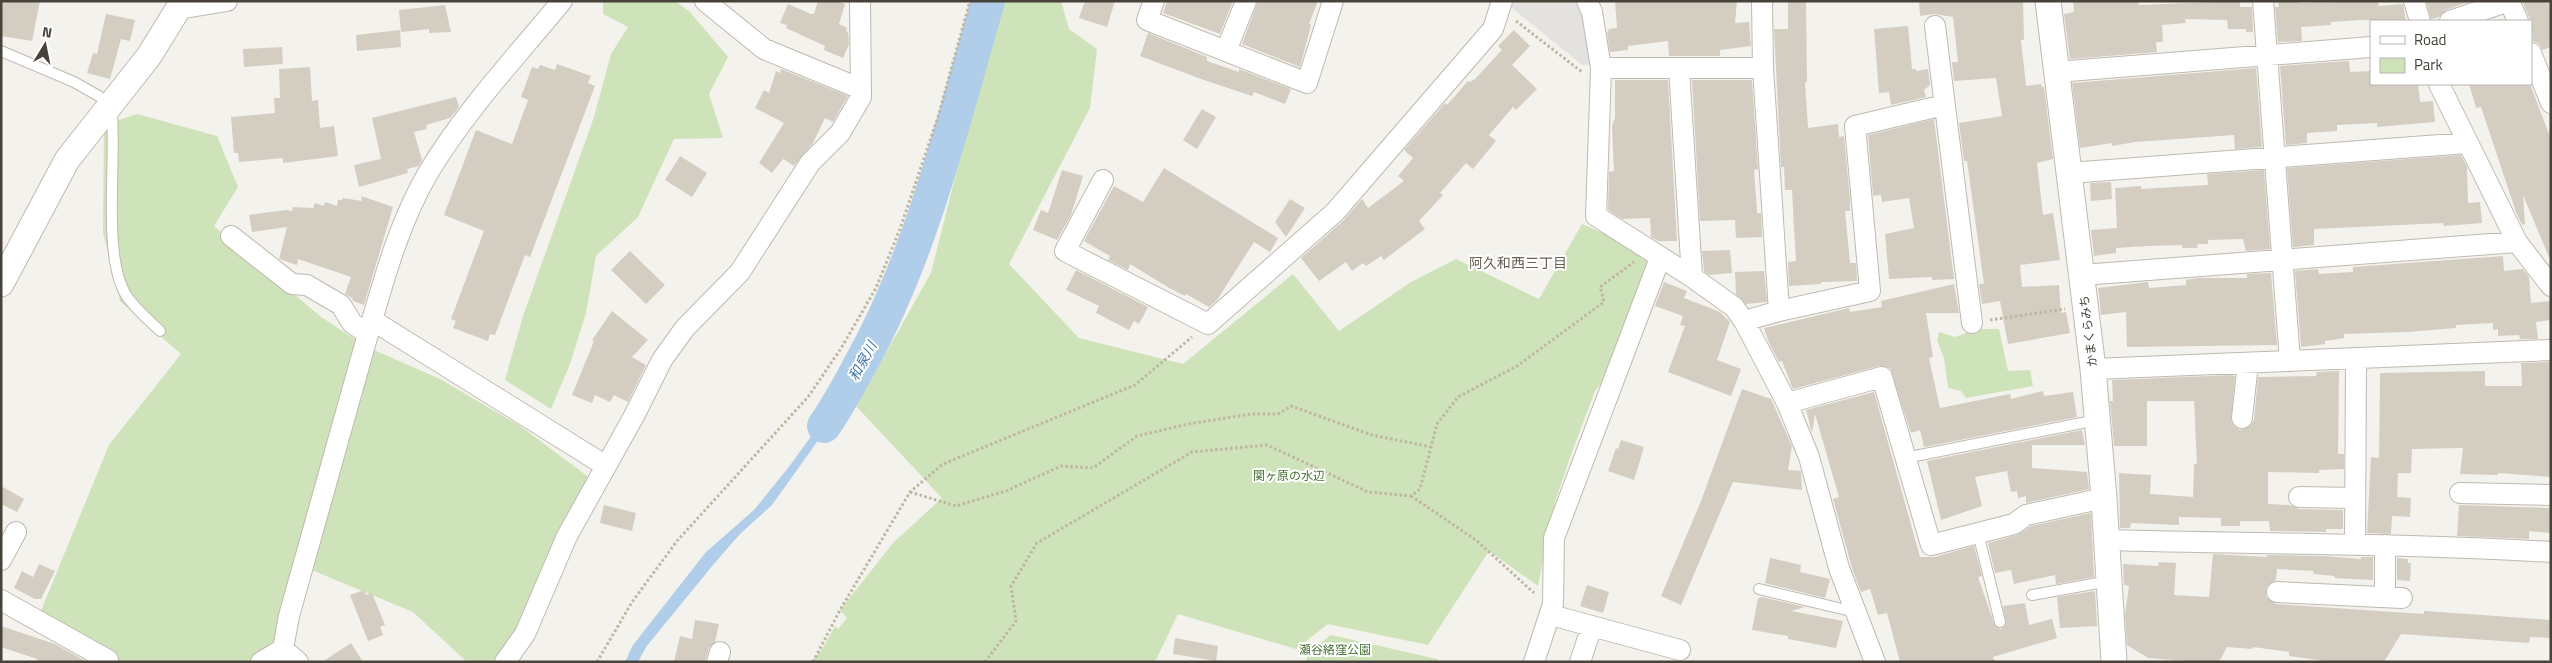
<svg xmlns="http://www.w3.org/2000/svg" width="2552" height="663" viewBox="0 0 2552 663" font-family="'Titillium Web','Noto Sans JP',sans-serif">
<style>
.green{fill:#cee3ba}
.parking{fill:#e3e2df}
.water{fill:#b0cee9}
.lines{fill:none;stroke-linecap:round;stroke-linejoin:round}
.river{stroke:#b0cee9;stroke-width:34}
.building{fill:#d4cec2}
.service-casing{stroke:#bfbaaf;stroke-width:12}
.minor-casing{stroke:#bfbaaf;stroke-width:22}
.tertiary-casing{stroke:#bfbaaf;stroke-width:27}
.path{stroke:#bfb6a2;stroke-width:3;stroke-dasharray:2.5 2.5;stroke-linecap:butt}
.service{stroke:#fff;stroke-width:10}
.minor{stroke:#fff;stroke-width:20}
.tertiary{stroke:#fff;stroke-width:25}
.labels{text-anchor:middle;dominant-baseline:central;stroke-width:4;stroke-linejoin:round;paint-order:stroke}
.street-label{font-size:12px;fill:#48433a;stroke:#fff}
.park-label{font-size:12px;fill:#477334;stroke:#fff}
.neighbourhood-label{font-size:14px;fill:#696253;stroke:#fff}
.water-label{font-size:14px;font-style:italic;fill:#3f74a7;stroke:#fff}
</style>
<rect width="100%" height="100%" fill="#f4f2ec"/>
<path class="green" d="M603,1H675L690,12L728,57L709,94L723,138L674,139L638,217L596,256L586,313L570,364L551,409L505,380L523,316L594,117L611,54L628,27L603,14Z
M1003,1H1061L1069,29L1097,49L1090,108L1009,264L1079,338L1183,364L1293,274L1339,331L1411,282L1456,259L1539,299L1582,224L1659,258L1623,353L1595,391L1572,452L1555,502L1538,586L1489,551L1428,645L1328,624L1296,649L1178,614L1155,662H811L823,648L835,626L838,629L847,618L840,610L893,543L942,498L856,406L931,273L991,34Z
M137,114L217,136L238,187L214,226L321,317L367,347L440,379L520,426L594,481L514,637L495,662H467L413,612L309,569L269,651L250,662H115L40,613L109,445L181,354L120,301L103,232L104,125Z
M1977,329H1999L2008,371L2030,370L2033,386L1966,398L1961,391L1948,388L1944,358L1937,340L1939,332L1955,337Z
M1331,635L1437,659L1439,662H1305L1310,651Z"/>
<path class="parking" d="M1508,1H1580L1593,64L1582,65L1512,8Z"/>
<path class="water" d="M848,386L827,428L772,505L740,534L713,565L646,647L638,662H625L633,645L706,552L754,510L788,468Z"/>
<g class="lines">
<path class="river" d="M824,426C838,406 849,385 861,363C923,251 952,124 988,1"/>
</g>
<path class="building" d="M1,1H40L32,41L1,36Z
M818,1H837L845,4L839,24L847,28L846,31L848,32L849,44L843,58L824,50L825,46L786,28L787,25L780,23L788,4L811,14H814Z
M1085,1H1115L1107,27L1079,18Z
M1167,1H1233L1220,34L1163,13Z
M1258,1H1318L1309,24L1311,25L1300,67L1242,44Z
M1615,1H1737L1735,23L1749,22L1751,46L1720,50V56H1669L1668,41L1628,46V50L1610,52L1607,33L1609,29L1617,28Z
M1788,1H1806L1807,82H1805L1808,128L1838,124L1839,137L1844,136L1850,200V211H1845L1850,263H1856L1857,281L1821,282V284L1789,286L1788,262L1796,261L1794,228L1792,190H1785L1784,167H1781L1774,29H1788Z
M1919,1H2023L2024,40H2021L2026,86L2041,84L2042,87H2044L2053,159L2037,163L2043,215L2053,213L2060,260L2020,265L2022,287L2059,285L2061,313L2066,312L2070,333L2008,344L2000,301L1982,304L1979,284H1984L1967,161H1964L1959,123L2002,116L1996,78L1954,81L1952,62H1958L1953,17L1934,14L1920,16Z
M2073,1H2139V5L2240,1V7H2252L2253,32H2246V29H2228L2227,20L2185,19L2186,23L2162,25L2163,42H2156L2157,52L2070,59L2064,14L2074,12Z
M2278,1H2299V3L2378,1L2379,6L2403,4L2406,21L2362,20L2331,22V25L2301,27L2302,41L2278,42L2275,7H2279Z
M2426,1H2471L2446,10L2439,17L2431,19Z
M2522,1H2551V47L2542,50L2539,44L2533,41L2531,21Z
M445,5L451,32L429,33V29L401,32L399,10Z
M106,14L135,20L130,41L121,39L110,79L87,73L93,53L97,54Z
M1908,26L1912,69H1916V71L1928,69L1930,85L1924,90L1926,97L1891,105L1889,92L1879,93L1874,29Z
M400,30L401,47L357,51L356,35Z
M1514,30L1530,46L1512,65L1537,89L1516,110L1513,107L1489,135L1496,141L1473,169L1466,163L1440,193L1443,195L1419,221L1425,229L1384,260L1381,256L1366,266L1363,263L1352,271L1346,262L1319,281L1301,258L1343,221L1362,199L1368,208L1404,181L1398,176L1413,158L1404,150L1445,103L1447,105L1468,81L1470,82L1475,79L1502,50L1498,46Z
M1148,33L1207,57V61L1239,72V69L1291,89L1285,104L1254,92L1252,96L1201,79L1140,56Z
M282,47L283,64L244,67L243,49Z
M2349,61L2350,72L2371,71V84H2418L2420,102L2433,101L2435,122L2377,127V123L2337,125V131L2307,133V143L2286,145L2280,66Z
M557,64L591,76L588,83L595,86L530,257L525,255L495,335L490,334L488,341L453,328L456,321L451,319L484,231L444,215L476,130L512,144L528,100L521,97L532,67L538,69L540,65L555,70Z
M310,67L312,101L318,100L320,128L334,126L338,156L283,163V158L239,162L238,153H234L231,117L275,113L274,98H280L279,69Z
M2256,68L2262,147L2235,149L2234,135L2135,142L2112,146V143L2080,148L2072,83Z
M781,69L848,96L833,122L825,118L813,143L794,166L783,159L772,173L759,163L784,123L755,108L764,90L769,93L776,71L780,73Z
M1615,80H1668L1677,241H1658L1651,237L1650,218L1622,219L1608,210L1609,172L1614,171L1612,126L1615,118Z
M1692,80H1752L1758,169L1754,170L1757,210V213H1761L1762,237L1736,238L1735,220L1700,221Z
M2469,84H2530L2551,139V262L2523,195L2525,224L2522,225L2516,212L2481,107L2476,108Z
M456,97L459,107L450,118L426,125L427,129L414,132L422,160L419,166L407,169L408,173L359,187L354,165L381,159L372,118Z
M1202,109L1216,117L1197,149L1183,140Z
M1934,119L1954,279L1932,280V277L1889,279L1885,234L1914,228L1909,198L1882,202L1881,195L1873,196L1868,135Z
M2461,155L2467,167L2468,203L2480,202L2482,223L2444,226L2443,223L2314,229V245L2293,247L2287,168Z
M680,156L707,173L692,197L665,180Z
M1164,168L1278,238L1270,252L1254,242L1217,300L1209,307L1186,294L1185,296L1171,289L1130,264L1128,270L1108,260L1110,256L1084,241L1114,186L1143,202Z
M1062,170L1083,176L1071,215L1057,240L1033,230L1041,210L1048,213Z
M2264,170L2270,249L2246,251L2243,239L2208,240V244H2197L2198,248H2182V245L2148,246L2116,248V253L2094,256L2091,230L2117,228L2115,188L2141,186V189L2208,185L2207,174Z
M2111,182L2112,199L2091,201L2090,183Z
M361,196L393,207L364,305L353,301L352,298L345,294L351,277L298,259L297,265L279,259L287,227L252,232L249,215L286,210L292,211L293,207L313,208L315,203L324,206L325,202L337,206L338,200H342L343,198L362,201Z
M1290,199L1305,208L1286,237L1275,222Z
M1730,250L1732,273L1709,275L1704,271L1702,251Z
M630,251L665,285L646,304L611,270Z
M2503,256L2504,271L2523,269L2529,277L2531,303L2551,301V320L2536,322L2538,339H2520L2519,335L2498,336V329L2493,330V323L2456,325V328L2407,332L2344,334V338L2325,341V344L2301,347L2295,271L2318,269L2319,274L2353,272V267Z
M1076,270L1148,307L1139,324L1134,321L1129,330L1096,313L1099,306L1066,290Z
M1764,271L1767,302L1746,304L1736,294L1735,272Z
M2271,273L2277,345L2127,347L2126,312L2101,315L2098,288L2148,282L2149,288L2186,285V280L2197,278H2247V274Z
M1664,282L1687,291L1684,298L1720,312L1730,322L1717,360L1741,369L1731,396L1668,372L1685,326L1680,325L1683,316L1655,306Z
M1954,284L1959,313H1926L1933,357L1929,358L1940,408L2010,394L2011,399L2043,391L2044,396L2073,392L2077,417L1924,447L1920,430L1911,433L1890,368L1879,366L1793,389L1782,361L1779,362L1769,343L1764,328L1849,308L1850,312L1882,307L1881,301Z
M612,311L648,340L632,357L646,365L628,402L614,395L610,402L595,395L592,403L572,395L594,341L592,340Z
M2551,362V477L2498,473V475L2460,474L2463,448L2412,449L2411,473H2398L2397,497L2411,498L2410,517L2392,516L2391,534L2367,533L2371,457L2379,458L2380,373L2485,371V386H2522L2521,363Z
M2339,371L2338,454H2344V469L2319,470V473L2268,472V504L2289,505L2299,509L2343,510V529H2326V532L2270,531L2269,521H2240V526H2221V518L2179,517V525L2131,523L2130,528H2120L2119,473L2151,475L2150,494L2193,497L2194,464H2197L2194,401H2147V446H2114L2110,401H2113L2112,380L2232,375L2235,377L2231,422L2235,427L2241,430L2251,425L2254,420L2258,377L2316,376L2317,372Z
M1742,389L1771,399L1792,446L1788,470L1801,471L1802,490L1733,482L1681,605L1661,596L1701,501Z
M1874,392L1920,557H1934L1974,546L1982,576L1978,577L1995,626L2001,629L2006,624L2003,606L2025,603L2029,625L2052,619L2057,638L1993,657L1995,662H1900L1887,613L1878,615L1870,589L1861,592L1852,568L1833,499L1839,497L1815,414L1812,433L1806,410Z
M2082,430L2085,445H2032V468L2087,472L2089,489L2026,503V496L2018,498L2017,491L2011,492L2007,471L1975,477L1982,506L1941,520L1927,461Z
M1621,440L1644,447L1634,480L1608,471L1616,448L1618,449Z
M1,486L24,499L17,512L1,504Z
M604,505L636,513L632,531L600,523Z
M2459,505L2551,508V533L2529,531V539L2457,536Z
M2091,513L2094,577L2056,584L2055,575L2014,584L2011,570L1995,573L1988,543L2017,535L2031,526Z
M2213,554L2267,557V555L2324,556L2361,559V557H2373V580L2334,578L2335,576L2313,574L2314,571L2277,569L2276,580L2267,586L2266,597L2276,604L2424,614V611L2551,620V638L2530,637L2529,643L2401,634L2384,662H2332L2289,656V652L2253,647L2252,649L2227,647L2219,662H2197L2148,658L2127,645L2125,614L2129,586L2124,585L2123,564L2158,566L2159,562L2176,563L2174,595L2209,597Z
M1770,558L1801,565L1800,572L1830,579L1825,598L1765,583Z
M2397,558L2408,559V563H2411L2410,581L2397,580Z
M39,564L55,571L41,599H35L14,588L22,571L33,577Z
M1587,585L1609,592L1603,613L1580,606Z
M364,590L366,595L372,593L385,625L380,627L383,635L368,641L350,595Z
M2095,591L2097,626L2060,628L2057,597Z
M1762,597L1805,607L1791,611L1843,621L1836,648L1788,639V636L1752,630L1758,598Z
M695,620L719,624L715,642L709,648L705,662H674L680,636L692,639Z
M1,626L55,644L87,662H36L37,659L1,647Z
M1175,638L1218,646L1216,661L1173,654Z
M351,643L363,662H322Z"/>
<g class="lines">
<g class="service-casing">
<path id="service" d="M1,51L74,82L111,103C118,154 101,254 126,295C135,309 148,319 160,331
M1905,458L2097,420
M1978,533L2000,622
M1759,589L1855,612
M2032,595L2109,581"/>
</g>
<g class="minor-casing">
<path id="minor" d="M705,1L764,49L861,89
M1154,1L1147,20L1307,83L1333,1
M1587,1L1592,12L1601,68L1596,216L1692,277L1734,307L1744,321L1787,403L1809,457L1839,568L1875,662
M1762,1L1763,68L1779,311
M2263,1L2290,361
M2414,1L2420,21
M2509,1L2518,21
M178,9L227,1
M2450,21L2509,1
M1935,26L1972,323
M1226,51L1246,1
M2531,53L2551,103
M1601,68H1763
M1679,68L1692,277
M2056,72L2371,47
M2439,84L2517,242L2551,286
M2069,173L2467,143
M1103,180L1065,251L1208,324L1335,212L1493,29L1502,1
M231,236L292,284L307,285L341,305L352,323L368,334C384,279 399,223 428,173C465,111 516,57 562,1
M2082,275L2517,242
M372,320L606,466
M1744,321L1779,311L1870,291L1855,126L1944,105
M2093,369L2551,350
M1787,403L1882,377L1931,545L2014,524L2026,515L2104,498
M2242,418L2248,363
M2460,493L2551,495
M2299,497L2355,498
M2106,540C2254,544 2403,543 2551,552
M2355,545L2356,358
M2385,545V597
M1,560L16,532
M2277,592L2402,598
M1,600L108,660L106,662
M1551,615L1680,650
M283,649L298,662
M261,662L283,649L289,616L368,334
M505,662L525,634L567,536L634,416L662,360L685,328L740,272L810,163L840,133L861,97L860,1
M717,662L720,652
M1534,662L1553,604L1554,538L1660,258
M1580,662L1592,626"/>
</g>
<g class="tertiary-casing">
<path id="tertiary" d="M2048,1L2093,369L2104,498L2114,662
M1,284L67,160L149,56L178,9L181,1"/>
</g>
<path class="path" d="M1516,21L1582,72
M1990,320L2065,309
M910,492L956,506L1006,491L1061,466L1093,468L1137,436L1188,424L1251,414H1278L1291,406L1372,435L1431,447
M1411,496L1476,540L1534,593
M597,662L632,602L677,541L808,397L840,350L876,288L900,229L938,117L970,1
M813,662L840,610L910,492L943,464L1135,385L1192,337
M985,662L1016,621L1011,586L1037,543L1192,452L1267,445L1368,492L1411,496L1420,489L1437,424L1458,397L1517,366L1604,302L1600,287L1634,262"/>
<use href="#service" class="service"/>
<use href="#minor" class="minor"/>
<use href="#tertiary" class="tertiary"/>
</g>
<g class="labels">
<g class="street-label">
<text transform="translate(2088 331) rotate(-97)">かまくらみち</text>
</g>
<g class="park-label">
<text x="1289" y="475">関ヶ原の水辺</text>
<text x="1335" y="649">瀬谷絡窪公園</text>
</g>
<g class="neighbourhood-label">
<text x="1518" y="262">阿久和西三丁目</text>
</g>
<g class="water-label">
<text transform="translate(862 361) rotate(-61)">和泉川</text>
</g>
</g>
<rect width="2552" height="663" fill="none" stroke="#48433a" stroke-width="5"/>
<rect x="2370" y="20" width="162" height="65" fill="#ffffff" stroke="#b6b4b0"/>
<rect x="2380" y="36" width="25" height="8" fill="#ffffff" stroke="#b6b4b0"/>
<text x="2414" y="45" font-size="15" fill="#48433a">Road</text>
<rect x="2380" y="58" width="25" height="15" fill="#cee3ba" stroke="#b6b4b0"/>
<text x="2414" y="70" font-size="15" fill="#48433a">Park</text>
<g transform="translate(45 45) rotate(10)" stroke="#ffffff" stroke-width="4" paint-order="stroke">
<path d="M0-4L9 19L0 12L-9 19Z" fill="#48433a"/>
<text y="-8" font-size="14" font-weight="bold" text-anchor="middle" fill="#48433a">N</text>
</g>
</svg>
